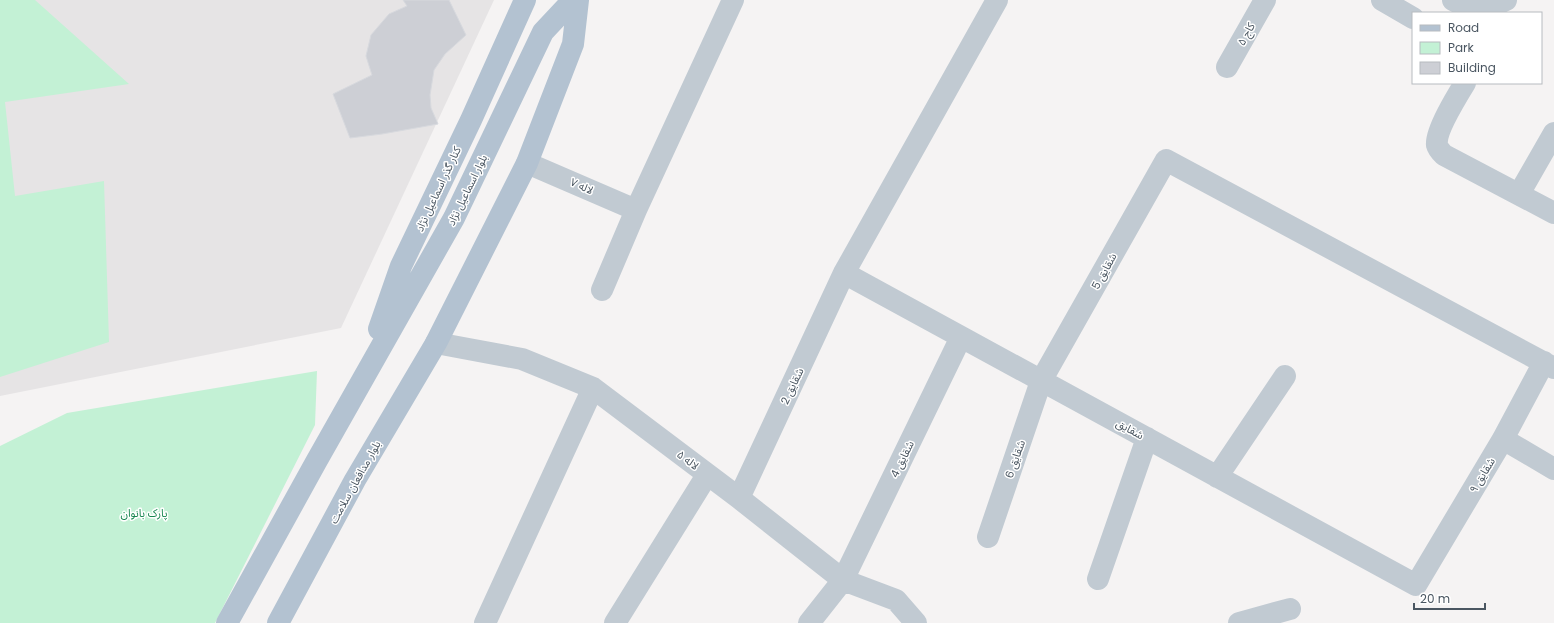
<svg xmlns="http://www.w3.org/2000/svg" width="1554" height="623" viewBox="0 0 1554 623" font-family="Poppins,'Noto Sans Arabic',sans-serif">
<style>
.education{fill:#e6e4e5}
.green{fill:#c3f1d5}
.building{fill:#cdcfd5;stroke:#d7d9de}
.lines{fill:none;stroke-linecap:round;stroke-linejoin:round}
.minor{stroke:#c1cad2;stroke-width:22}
.major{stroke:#b3c2d1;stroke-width:22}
.labels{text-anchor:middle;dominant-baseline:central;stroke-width:3;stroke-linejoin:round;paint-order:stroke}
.street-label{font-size:11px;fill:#4a5661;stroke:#fff}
.park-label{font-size:11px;fill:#17864f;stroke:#fff}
</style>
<rect width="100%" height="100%" fill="#f5f3f3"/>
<path class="education" d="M0,0H494L341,328L0,396Z"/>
<path class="green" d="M0,0H35L129,84L5,102L15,196L104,181L109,342L0,377Z
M317,371L315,425L215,623H0V446L67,413Z"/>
<path class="building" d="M403,0H449L466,35L445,54L434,70L430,95L431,108L438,124L382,134L350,138L333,94L372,75L366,56L371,35L389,14L407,6Z"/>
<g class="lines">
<path class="minor" d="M1382,0L1413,18
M1453,0C1477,13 1482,12 1506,0
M1227,67L1265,0
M1465,83C1457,96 1435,132 1437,145C1438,149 1441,152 1444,155L1554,213
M527,163L636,210
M1519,194L1554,133
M844,273L1416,585L1503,439L1544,362
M602,290L636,210L733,0
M436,343L522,359L593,388L739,498L843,580L896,600L916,623
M1503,439L1554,469
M1217,477L1285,376
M739,498L844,273L997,0
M988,537L1041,381L1166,160L1554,368
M1098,579L1147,438
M485,623L593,388
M615,623L707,475
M809,623L843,580L961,337
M1239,623L1290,609"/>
<path class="major" d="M379,329L401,266L471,120L525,0
M227,623L316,462L454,218L543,32L573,0
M278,623L355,480L436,343L527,163L573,44L578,0"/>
</g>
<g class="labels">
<g class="street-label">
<text transform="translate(1246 34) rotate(-61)">کاج ۵</text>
<text transform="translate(582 186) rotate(24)">لاله ۷</text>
<text transform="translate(438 189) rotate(-65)">کنار گذر اسماعیل نژاد</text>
<text transform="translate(467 190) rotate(-64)">بلوار اسماعیل نژاد</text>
<text transform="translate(1104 271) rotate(-61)">شقايق 5</text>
<text transform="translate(792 386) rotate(-65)">شقايق 2</text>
<text transform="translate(1130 429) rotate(29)">شقايق</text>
<text transform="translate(902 459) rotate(-64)">شقايق 4</text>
<text transform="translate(1015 459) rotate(-71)">شقايق 6</text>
<text transform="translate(688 460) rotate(37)">لاله ۵</text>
<text transform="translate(1482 475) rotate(-59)">شقايق ٩</text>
<text transform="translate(355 482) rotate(-61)">بلوار مدافعان سلامت</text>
</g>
<g class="park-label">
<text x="144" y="513">پارک بانوان</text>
</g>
</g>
<rect x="1412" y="12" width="130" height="72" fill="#ffffff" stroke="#b7bbc0"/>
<rect x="1420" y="25" width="20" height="6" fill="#b3c2d1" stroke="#b7bbc0"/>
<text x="1448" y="32" font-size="12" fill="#4a5661">Road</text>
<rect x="1420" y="42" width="20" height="12" fill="#c3f1d5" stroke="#b7bbc0"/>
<text x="1448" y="52" font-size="12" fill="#4a5661">Park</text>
<rect x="1420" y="62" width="20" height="12" fill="#cdcfd5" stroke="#b7bbc0"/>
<text x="1448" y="72" font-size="12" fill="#4a5661">Building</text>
<path d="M1414 603v6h71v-6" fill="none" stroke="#4a5661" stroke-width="2"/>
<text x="1420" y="603" font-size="12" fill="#4a5661" stroke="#ffffff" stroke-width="3" paint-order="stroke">20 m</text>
</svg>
